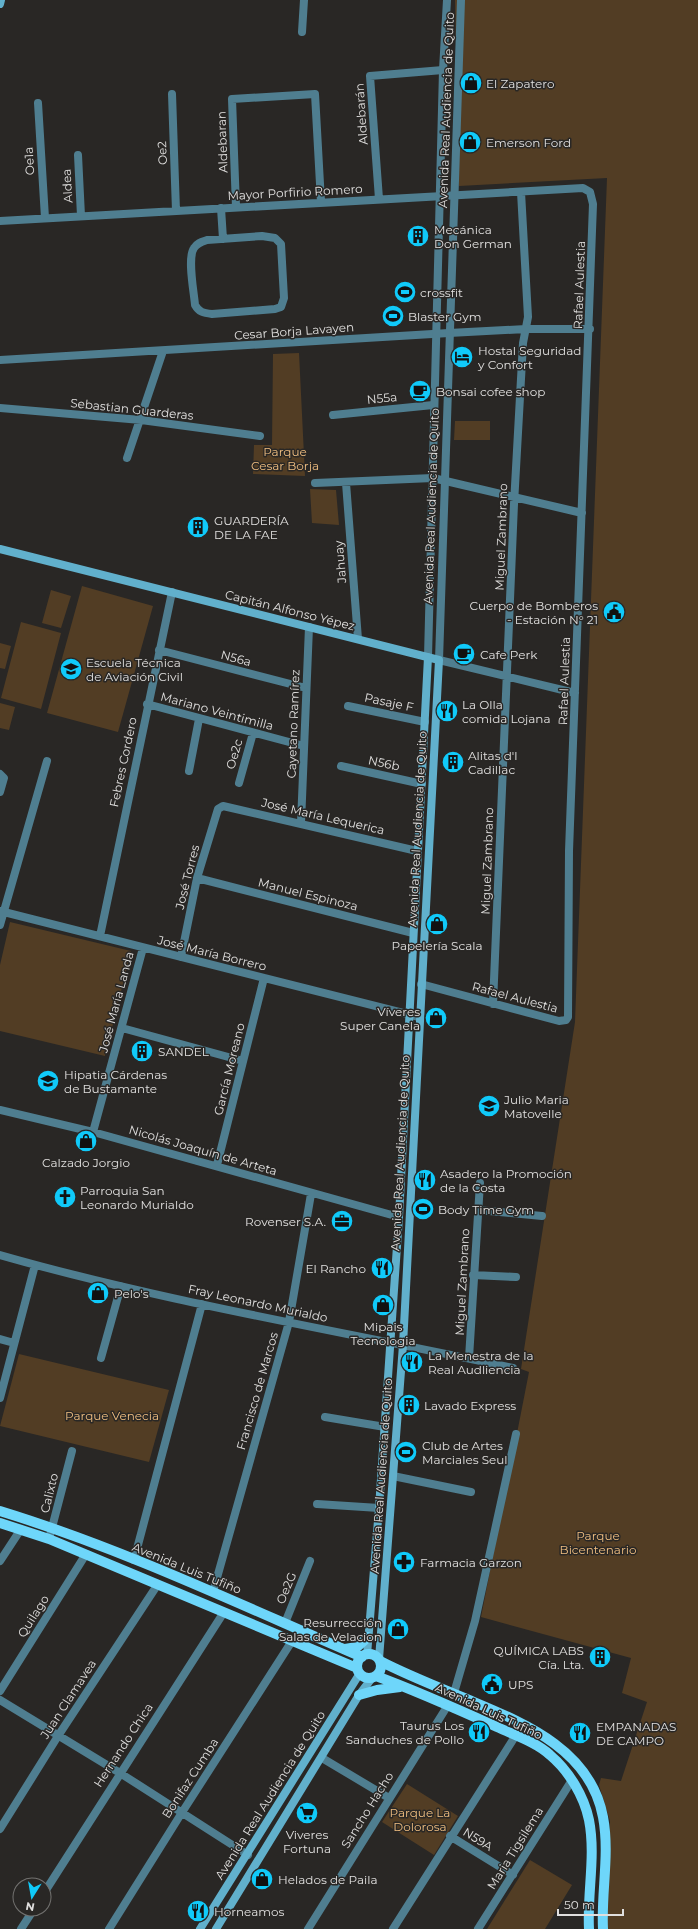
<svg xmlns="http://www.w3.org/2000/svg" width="698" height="1929" viewBox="0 0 698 1929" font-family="Montserrat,sans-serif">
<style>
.green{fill:#523d24}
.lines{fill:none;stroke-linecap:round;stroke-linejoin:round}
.minor{stroke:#4f7e90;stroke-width:8}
.tertiary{stroke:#4f7e90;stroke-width:8}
.secondary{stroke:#61b0cc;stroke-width:8}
.primary{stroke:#6ed6fa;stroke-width:10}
.labels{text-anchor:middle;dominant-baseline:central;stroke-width:3;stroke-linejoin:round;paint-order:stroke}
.poi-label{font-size:12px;fill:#e0dfde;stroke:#292725;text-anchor:start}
.street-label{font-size:12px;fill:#e0dfde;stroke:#292725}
.park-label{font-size:12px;fill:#f0be80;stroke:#292725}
</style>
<rect width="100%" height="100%" fill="#292725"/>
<path class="green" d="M455,0H698V1929H606L610,1821L599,1785L601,1778L621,1781L647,1702L622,1693L631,1658L481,1617L529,1372L521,1369L575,1022L607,178L459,186Z
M299,353L305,476L253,474L254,445H272L273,354Z
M455,421H490V440H454Z
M310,489L336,490L339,525L312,523Z
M82,586L153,606L118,732L47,713Z
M51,590L71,596L61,628L42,623Z
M21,622L61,633L41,709L1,698Z
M0,643L11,646L5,669L0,668Z
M0,703L15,707L9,730L0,728Z
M10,922L131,951L105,1056L0,1031V965Z
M19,1354L169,1390L149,1462L0,1426Z
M407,1784L458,1816L434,1855L382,1822Z
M530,1860L572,1885L545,1929H487Z"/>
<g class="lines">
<path class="minor" d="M302,32L304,0
M172,94L176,211
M38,103L45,218
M78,155L81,216
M379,199L370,76L443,70
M236,207L232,99L315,94L321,202
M221,208L223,239
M0,221L583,188L590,192L593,204L569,851L568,1017L566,1020L559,1021L421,984
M262,236L275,238L281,244L284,298L281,307L275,309L212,314C203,313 199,312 195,305C194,292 187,258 194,248C197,243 201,242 207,240Z
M0,360L449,333L526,329H590
M0,408L141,420L260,436
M333,415L433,405
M127,458L163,351
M315,483L433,478L582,513
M346,483L358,639
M159,650L306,688
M439,660L575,693
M147,704L304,746
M348,706L425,722
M341,766L422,784
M189,771L199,719
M0,774L4,778L0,792
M239,783L253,733
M301,823L309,627
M197,878L413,933
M0,911L419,1017
M0,925L47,761
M100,936L172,592
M181,957L197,878L218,809L223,806L417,851
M493,1004L514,504L523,343L528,317L521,192
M122,1028L243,1061
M0,1110L93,1132L399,1217
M93,1132L143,948
M217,1165L264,978
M478,1210L542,1216
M0,1255C168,1303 342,1331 513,1368
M473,1275L516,1277
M0,1339L14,1343
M101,1358L121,1286
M469,1358L480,1183
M0,1398L35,1265
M325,1417L385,1427
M393,1476L471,1492
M317,1504L379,1508
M49,1539L72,1451
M134,1560L202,1304
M0,1561L21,1529
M213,1592L289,1322L311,1194
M285,1623L310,1561
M0,1691L86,1554
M454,1693L475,1621L516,1434
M0,1700L120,1773L248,1855
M322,1758L389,1798
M0,1829L58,1736L158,1584
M450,1836L513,1875
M44,1893L224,1612
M21,1929L34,1909
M109,1929L181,1814L292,1641
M308,1929L448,1705
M393,1929L516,1735
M478,1929L572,1780"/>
<path class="tertiary" d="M428,657L443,70L447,0
M439,660L461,0"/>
<path class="secondary" d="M0,4L1,0
M0,549L439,660L403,1345L379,1659
M367,1655L379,1508L399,1217L428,657
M200,1929L360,1673
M216,1929L359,1695L372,1678"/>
<path class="primary" d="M0,1511C124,1549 243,1606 362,1657
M0,1523L49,1539L357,1668
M345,1649L357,1647L368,1637
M357 1666a12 12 0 1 1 24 0a12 12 0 1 1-24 0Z
M380,1661C411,1677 443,1689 474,1702C529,1725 591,1752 603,1817C610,1854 601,1892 603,1929
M376,1676C417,1691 457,1709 497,1727C514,1735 536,1742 550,1755C569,1771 584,1796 589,1820C596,1856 587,1893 589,1929
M359,1695L377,1690L400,1687"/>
</g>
<defs>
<g id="shop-disc" transform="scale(1.15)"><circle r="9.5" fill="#10cafa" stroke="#292725"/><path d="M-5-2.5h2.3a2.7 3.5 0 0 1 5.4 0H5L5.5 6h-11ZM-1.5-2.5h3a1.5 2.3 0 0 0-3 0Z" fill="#111"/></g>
<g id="building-disc" transform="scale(1.15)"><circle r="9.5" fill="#10cafa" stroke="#292725"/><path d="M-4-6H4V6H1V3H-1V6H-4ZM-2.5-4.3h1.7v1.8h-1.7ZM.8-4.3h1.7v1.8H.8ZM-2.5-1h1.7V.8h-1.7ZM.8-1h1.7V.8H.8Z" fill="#111"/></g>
<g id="stadium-disc" transform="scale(1.15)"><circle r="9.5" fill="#10cafa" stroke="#292725"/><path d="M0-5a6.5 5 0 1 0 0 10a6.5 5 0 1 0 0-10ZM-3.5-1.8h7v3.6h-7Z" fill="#111"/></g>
<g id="hotel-disc" transform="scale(1.15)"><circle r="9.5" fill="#10cafa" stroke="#292725"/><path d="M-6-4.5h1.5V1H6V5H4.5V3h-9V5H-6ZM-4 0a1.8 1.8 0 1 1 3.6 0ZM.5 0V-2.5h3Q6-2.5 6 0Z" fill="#111"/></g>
<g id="cafe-disc" transform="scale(1.15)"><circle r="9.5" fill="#10cafa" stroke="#292725"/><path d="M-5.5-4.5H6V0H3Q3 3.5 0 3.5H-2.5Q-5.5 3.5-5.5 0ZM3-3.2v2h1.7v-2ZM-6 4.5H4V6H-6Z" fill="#111"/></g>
<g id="civic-disc" transform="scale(1.15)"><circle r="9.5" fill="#10cafa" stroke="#292725"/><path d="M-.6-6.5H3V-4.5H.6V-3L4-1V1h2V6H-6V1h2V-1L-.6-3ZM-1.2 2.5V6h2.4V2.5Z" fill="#111"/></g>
<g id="university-disc" transform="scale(1.15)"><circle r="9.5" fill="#10cafa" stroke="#292725"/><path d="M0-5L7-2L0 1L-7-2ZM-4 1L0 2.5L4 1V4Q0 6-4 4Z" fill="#111"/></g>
<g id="restaurant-disc" transform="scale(1.15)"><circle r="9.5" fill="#10cafa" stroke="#292725"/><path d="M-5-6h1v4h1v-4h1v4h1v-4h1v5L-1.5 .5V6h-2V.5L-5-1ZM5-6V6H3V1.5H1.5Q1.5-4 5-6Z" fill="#111"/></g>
<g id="school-disc" transform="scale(1.15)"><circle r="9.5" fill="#10cafa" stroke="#292725"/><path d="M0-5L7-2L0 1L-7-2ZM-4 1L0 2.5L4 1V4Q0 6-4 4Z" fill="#111"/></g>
<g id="church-disc" transform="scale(1.15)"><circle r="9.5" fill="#10cafa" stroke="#292725"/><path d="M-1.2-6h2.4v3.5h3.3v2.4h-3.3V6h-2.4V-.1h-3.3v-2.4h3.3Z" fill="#111"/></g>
<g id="office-disc" transform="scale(1.15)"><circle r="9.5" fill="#10cafa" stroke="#292725"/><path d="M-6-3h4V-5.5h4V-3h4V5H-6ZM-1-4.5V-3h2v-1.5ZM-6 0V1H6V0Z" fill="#111"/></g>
<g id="pharmacy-disc" transform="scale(1.15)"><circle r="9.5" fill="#10cafa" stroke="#292725"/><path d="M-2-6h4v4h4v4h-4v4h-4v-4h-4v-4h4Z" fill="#111"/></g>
<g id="supermarket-disc" transform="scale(1.15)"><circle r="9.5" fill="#10cafa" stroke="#292725"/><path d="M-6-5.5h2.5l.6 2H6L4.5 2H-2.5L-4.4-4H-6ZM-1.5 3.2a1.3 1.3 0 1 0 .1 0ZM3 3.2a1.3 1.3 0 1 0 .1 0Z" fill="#111"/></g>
</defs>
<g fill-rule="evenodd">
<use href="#shop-disc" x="471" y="83"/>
<use href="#shop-disc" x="470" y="142"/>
<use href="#building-disc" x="418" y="236"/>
<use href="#stadium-disc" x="405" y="292"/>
<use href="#stadium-disc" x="393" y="316"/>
<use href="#hotel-disc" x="462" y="357"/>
<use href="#cafe-disc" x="420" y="391"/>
<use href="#building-disc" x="198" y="527"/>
<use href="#civic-disc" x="614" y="612"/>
<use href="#cafe-disc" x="464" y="654"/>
<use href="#university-disc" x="71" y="669"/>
<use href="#restaurant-disc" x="447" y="711"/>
<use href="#building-disc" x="453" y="762"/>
<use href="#shop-disc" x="437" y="924"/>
<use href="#shop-disc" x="436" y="1018"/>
<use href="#building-disc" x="142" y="1051"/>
<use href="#university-disc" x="48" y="1081"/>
<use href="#school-disc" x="489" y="1106"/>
<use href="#shop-disc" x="86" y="1141"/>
<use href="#restaurant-disc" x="425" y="1180"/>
<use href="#church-disc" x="65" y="1197"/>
<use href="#stadium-disc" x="423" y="1209"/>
<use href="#office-disc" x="342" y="1221"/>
<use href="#restaurant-disc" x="382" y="1268"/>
<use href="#shop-disc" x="98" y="1293"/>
<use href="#shop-disc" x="383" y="1305"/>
<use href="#restaurant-disc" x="412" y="1362"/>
<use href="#building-disc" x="409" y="1405"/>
<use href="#stadium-disc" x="406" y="1452"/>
<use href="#pharmacy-disc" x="404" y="1562"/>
<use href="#shop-disc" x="398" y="1629"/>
<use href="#building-disc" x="600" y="1657"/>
<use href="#civic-disc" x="492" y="1684"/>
<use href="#restaurant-disc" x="479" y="1732"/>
<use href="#restaurant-disc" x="580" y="1733"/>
<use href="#supermarket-disc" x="307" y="1813"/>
<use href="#shop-disc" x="262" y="1879"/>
<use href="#restaurant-disc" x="198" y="1911"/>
</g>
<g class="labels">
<g class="poi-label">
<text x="486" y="83">El Zapatero</text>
<text x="486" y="142">Emerson Ford</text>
<text x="434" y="229">Mecánica<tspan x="434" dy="14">Don German</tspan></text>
<text x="420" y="292">crossfit</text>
<text x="408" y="316">Blaster Gym</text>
<text x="478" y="350">Hostal Seguridad<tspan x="478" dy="14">y Confort</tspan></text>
<text x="436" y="391">Bonsai cofee shop</text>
<text x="214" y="520">GUARDERÍA<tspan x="214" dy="14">DE LA FAE</tspan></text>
<text x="598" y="605" text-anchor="end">Cuerpo de Bomberos<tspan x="598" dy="14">- Estación N° 21</tspan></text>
<text x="480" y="654">Cafe Perk</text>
<text x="86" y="662">Escuela Técnica<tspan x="86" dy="14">de Aviación Civil</tspan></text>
<text x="462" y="704">La Olla<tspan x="462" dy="14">comida Lojana</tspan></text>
<text x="468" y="755">Alitas d'l<tspan x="468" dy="14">Cadillac</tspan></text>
<text x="437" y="945" text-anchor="middle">Papelería Scala</text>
<text x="420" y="1011" text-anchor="end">Víveres<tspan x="420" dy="14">Super Canela</tspan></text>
<text x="158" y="1051">SANDEL</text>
<text x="64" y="1074">Hipatia Cárdenas<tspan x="64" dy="14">de Bustamante</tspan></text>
<text x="504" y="1099">Julio Maria<tspan x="504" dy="14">Matovelle</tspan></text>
<text x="86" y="1162" text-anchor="middle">Calzado Jorgio</text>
<text x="440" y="1173">Asadero la Promoción<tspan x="440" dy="14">de la Costa</tspan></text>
<text x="80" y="1190">Parroquia San<tspan x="80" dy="14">Leonardo Murialdo</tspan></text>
<text x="438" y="1209">Body Time Gym</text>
<text x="326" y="1221" text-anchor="end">Rovenser S.A.</text>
<text x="366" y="1268" text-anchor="end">El Rancho</text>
<text x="114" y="1293">Pelo's</text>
<text x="383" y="1326" text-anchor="middle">Mipais<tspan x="383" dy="14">Tecnologia</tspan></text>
<text x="428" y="1355">La Menestra de la<tspan x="428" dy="14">Real Audliencia</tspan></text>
<text x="424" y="1405">Lavado Express</text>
<text x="422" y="1445">Club de Artes<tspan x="422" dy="14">Marciales Seul</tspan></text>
<text x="420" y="1562">Farmacia Garzon</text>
<text x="382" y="1622" text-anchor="end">Resurrección<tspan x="382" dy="14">Salas de Velacion</tspan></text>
<text x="584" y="1650" text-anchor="end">QUÍMICA LABS<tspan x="584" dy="14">Cía. Lta.</tspan></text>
<text x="508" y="1684">UPS</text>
<text x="464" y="1725" text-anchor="end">Taurus Los<tspan x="464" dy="14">Sanduches de Pollo</tspan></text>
<text x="596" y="1726">EMPANADAS<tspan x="596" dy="14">DE CAMPO</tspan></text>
<text x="307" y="1834" text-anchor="middle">Viveres<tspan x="307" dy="14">Fortuna</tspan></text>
<text x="278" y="1879">Helados de Paila</text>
<text x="214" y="1911">Horneamos</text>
</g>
<g class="street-label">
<text transform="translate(446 110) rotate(-88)">Avenida Real Audiencia de Quito</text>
<text transform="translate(361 114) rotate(-94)">Aldebarán</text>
<text transform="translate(222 142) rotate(-92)">Aldebaran</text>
<text transform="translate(162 153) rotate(-92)">Oe2</text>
<text transform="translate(29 161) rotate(-93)">Oe1a</text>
<text transform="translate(67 186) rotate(-93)">Aldea</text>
<text transform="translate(295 192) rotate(-3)">Mayor Porfirio Romero</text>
<text transform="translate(579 285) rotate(-88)">Rafael Aulestia</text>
<text transform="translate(294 331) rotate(-4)">Cesar Borja Lavayen</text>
<text transform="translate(382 398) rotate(-6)">N55a</text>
<text transform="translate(132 409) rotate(6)">Sebastian Guarderas</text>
<text transform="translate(431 506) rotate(-88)">Avenida Real Audiencia de Quito</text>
<text transform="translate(501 537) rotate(-88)">Miguel Zambrano</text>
<text transform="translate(340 562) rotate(-95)">Jahuay</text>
<text transform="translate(290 610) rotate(14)">Capitán Alfonso Yépez</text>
<text transform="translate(236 658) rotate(14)">N56a</text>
<text transform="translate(564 681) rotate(-88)">Rafael Aulestia</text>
<text transform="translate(389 702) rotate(12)">Pasaje F</text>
<text transform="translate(217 711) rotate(15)">Mariano Veintimilla</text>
<text transform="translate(293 724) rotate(-88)">Cayetano Ramírez</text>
<text transform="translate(234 754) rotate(-74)">Oe2c</text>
<text transform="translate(123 762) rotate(-78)">Febres Cordero</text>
<text transform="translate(384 763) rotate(12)">N56b</text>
<text transform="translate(323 816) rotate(13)">José María Lequerica</text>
<text transform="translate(417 829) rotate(-87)">Avenida Real Audiencia de Quito</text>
<text transform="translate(487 861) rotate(-88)">Miguel Zambrano</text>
<text transform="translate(187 877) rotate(-76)">José Torres</text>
<text transform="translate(308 894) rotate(14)">Manuel Espinoza</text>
<text transform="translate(212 953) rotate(14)">José María Borrero</text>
<text transform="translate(515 997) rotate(15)">Rafael Aulestia</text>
<text transform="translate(116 1002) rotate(-75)">José María Landa</text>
<text transform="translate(229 1069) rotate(-76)">García Moreano</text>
<text transform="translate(203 1150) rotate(16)">Nicolás Joaquín de Arteta</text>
<text transform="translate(400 1153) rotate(-87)">Avenida Real Audiencia de Quito</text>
<text transform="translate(462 1282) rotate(-87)">Miguel Zambrano</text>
<text transform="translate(258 1303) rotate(12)">Fray Leonardo Murialdo</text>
<text transform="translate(257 1391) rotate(-74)">Francisco de Marcos</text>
<text transform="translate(381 1476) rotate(-86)">Avenida Real Audiencia de Quito</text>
<text transform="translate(49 1493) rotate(-76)">Calixto</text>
<text transform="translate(187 1568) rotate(22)">Avenida Luis Tufiño</text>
<text transform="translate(286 1588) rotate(-67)">Oe2G</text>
<text transform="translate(33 1616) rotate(-58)">Quilago</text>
<text transform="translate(68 1699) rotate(-57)">Juan Clamavea</text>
<text transform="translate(489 1711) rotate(25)">Avenida Luis Tufiño</text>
<text transform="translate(123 1745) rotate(-57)">Hernando Chica</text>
<text transform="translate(190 1778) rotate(-57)">Bonifaz Cumba</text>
<text transform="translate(270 1795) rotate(-58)">Avenida Real Audiencia de Quito</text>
<text transform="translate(367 1810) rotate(-58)">Sancho Hacho</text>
<text transform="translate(478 1839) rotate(32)">N59A</text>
<text transform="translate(515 1848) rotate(-58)">Maria Tigsilema</text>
</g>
<g class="park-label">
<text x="285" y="451">Parque<tspan x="285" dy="14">Cesar Borja</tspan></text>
<text x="112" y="1415">Parque Venecia</text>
<text x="598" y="1535">Parque<tspan x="598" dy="14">Bicentenario</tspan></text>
<text x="420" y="1812">Parque La<tspan x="420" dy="14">Dolorosa</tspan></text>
</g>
</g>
<g transform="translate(32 1897) rotate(191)"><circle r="19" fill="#292725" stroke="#72716f"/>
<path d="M0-3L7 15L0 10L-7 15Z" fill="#10cafa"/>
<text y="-6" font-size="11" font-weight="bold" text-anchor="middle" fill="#e0dfde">N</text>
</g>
<path d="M558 1909v6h65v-6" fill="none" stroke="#e0dfde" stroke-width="2"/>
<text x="564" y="1909" font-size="12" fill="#e0dfde" stroke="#292725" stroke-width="3" paint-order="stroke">50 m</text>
</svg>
